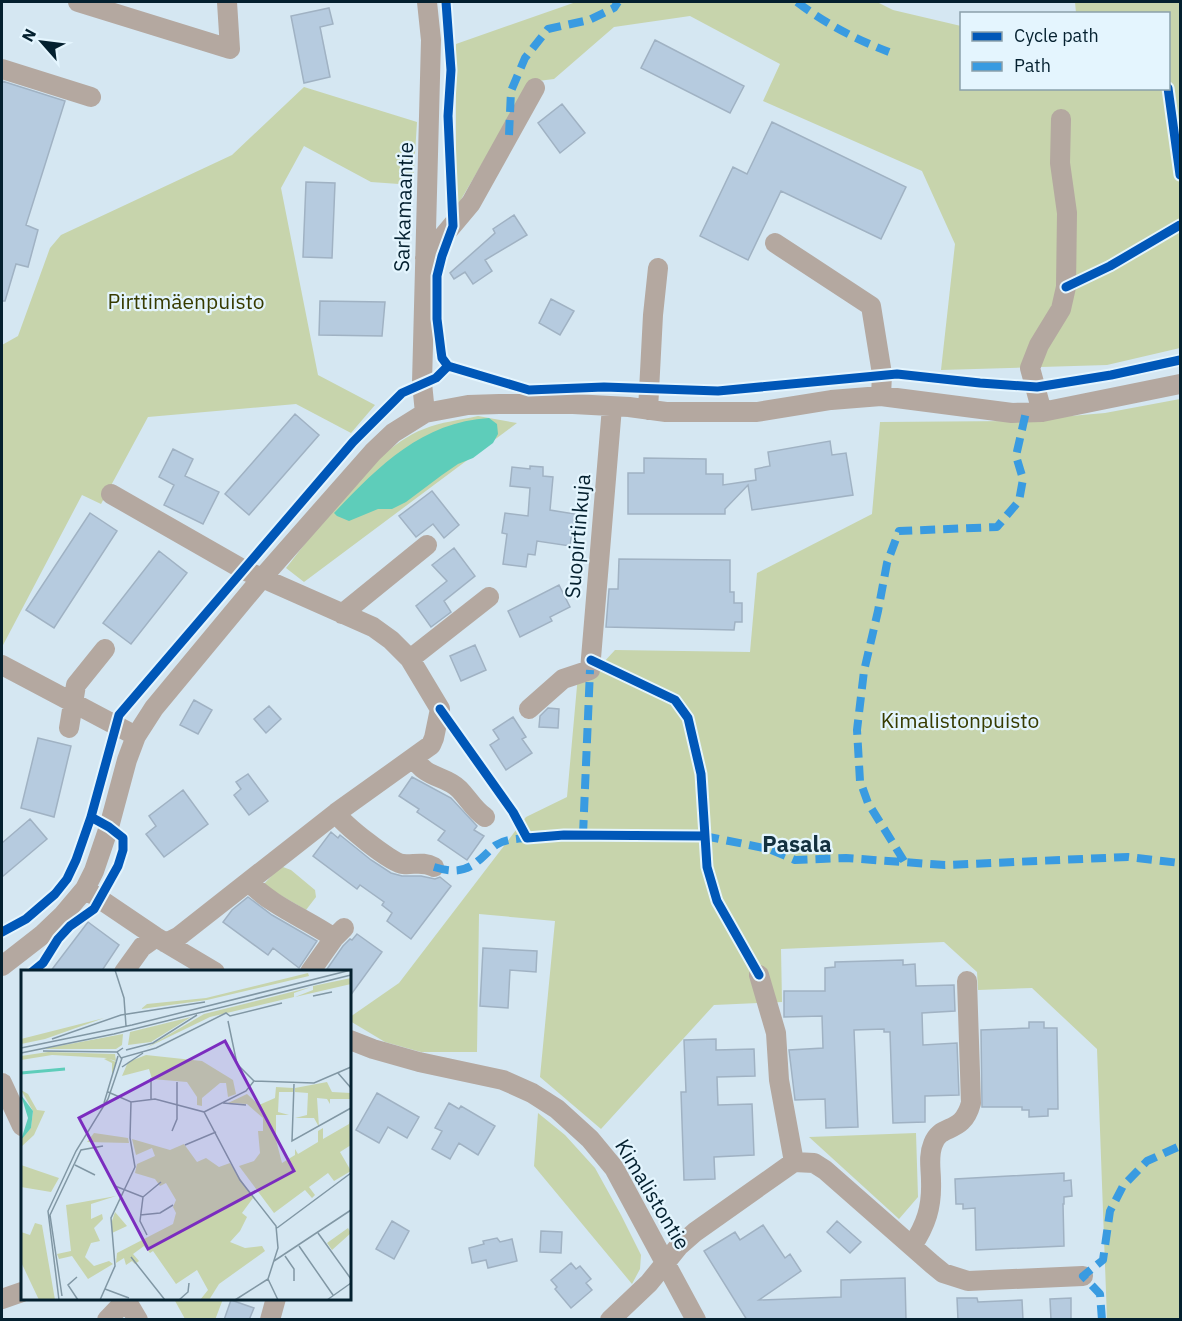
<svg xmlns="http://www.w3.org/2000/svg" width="1182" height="1321" viewBox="0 0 1182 1321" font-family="'IBM Plex Sans',sans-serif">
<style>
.green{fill:#c7d4ac}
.water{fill:#5ecdba}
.building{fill:#b6cbdf;stroke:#a0b2c3;stroke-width:1.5}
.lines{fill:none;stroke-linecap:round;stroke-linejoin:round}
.minor{stroke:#b4a8a0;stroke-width:20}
.quiet{stroke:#399be1;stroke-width:8;stroke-dasharray:15 8;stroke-linecap:butt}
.cycleway-casing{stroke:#e4f5fe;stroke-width:13}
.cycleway{stroke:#0057b8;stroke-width:9}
.labels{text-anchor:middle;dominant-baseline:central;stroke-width:4.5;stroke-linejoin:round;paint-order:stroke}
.street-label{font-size:21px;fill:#04202f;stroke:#e4f5fe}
.park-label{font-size:21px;fill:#373b00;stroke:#e4f5fe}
.neighbourhood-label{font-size:22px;font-weight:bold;fill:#143140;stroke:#e4f5fe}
.inset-river{fill:none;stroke:#5ecdba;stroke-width:3}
.inset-road{fill:none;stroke:#8197a4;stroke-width:1.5}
.view{fill:#7b2cbf;fill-opacity:0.15;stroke:#7b2cbf;stroke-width:3}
.inset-edge{fill:none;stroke:#04202f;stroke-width:3}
</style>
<rect width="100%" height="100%" fill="#d5e7f2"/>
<path class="green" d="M576,2H877L893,10L961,26L962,88H1168V14L1076,13L1075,2H1180V348L1107,365L941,370L955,244L922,171L763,101L780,64L690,16L614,27L554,79L530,82L456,208V44Z
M304,87L417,122L413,185L371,182L304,146L281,188L318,375L375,405L351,433L296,404L148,417L101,504L82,495L2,647V345L18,336L50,248L61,235L232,155Z
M1180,399V1319H1107L1097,1049L1032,988L978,990L977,972L944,942L781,949L782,1002L714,1005L601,1129L540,1077L555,921L479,914L477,1052H421L385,1042L350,1021V1017L399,983L526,817L567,797L578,675L590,677L615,650L750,652L757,573L872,514L880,422L1013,421L1105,413Z
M478,416L517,423L304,582L286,568C320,526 374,447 424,429C441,422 460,420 478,416Z
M283,867L291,870L315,890L316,897L306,910L263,885L279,868Z
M538,1113L565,1135L595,1168L621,1215L641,1255L640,1269L632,1284L534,1166Z
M916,1133L918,1197L899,1219L809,1137Z
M174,1299H223L215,1320L185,1319Z"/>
<path class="water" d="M489,418L497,424L498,434L493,443L473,458L458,464L442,475L406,502L392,509H378L349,521L337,516L334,513C377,468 421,422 489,418Z"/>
<path class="building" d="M329,8L333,24L320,27L330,77L304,83L291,16Z
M655,40L744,86L730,113L641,68Z
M2,81L65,101L26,225L38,230L28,267L16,264L5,301H2Z
M562,104L585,133L560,153L538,123Z
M772,122L906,187L881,239L781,191L748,260L700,236L733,167L747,174Z
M306,182L335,183L332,258L303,257Z
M514,215L527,235L485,260L492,271L473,284L465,272L454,279L450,273L495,233L493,229Z
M551,299L574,311L560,335L539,323Z
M320,301L385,302L382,336L319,335Z
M295,414L319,435L249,515L225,494Z
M830,441L832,455L846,453L853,495L752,510L748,485L725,509V514H628V473H644V458L706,459V474H723V485L756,480L755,469L770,466L768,452Z
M173,449L193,459L185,476L219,492L203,524L164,505L174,485L159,477Z
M530,466L543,467V476L553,477L550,510L575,514L570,546L537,541L535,555L528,554L526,567L503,564L507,534L502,533L505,513L528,516L530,488L510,486L512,467L530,469Z
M432,491L459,525L444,538L433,524L416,537L399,516Z
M90,513L117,531L54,628L26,610Z
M454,548L475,576L444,601L451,612L431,627L416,606L447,581L432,565Z
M159,551L187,573L131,644L103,623Z
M619,559L730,560V592H734V603H742V622H735L734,630L606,627L609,589H618Z
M559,585L570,607L550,617L552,621L520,637L508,611Z
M475,645L486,670L461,681L450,656Z
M194,700L212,710L198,734L180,725Z
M269,706L281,719L266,733L254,719Z
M548,708L559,709L558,728L539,727L540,716Z
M513,717L526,737L522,739L532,753L506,770L490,745L499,739L493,730Z
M38,738L71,746L54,817L21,808Z
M248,774L268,801L249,815L234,795L241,789L236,782Z
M412,777L451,798L477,826L474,830L484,836L467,860L438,840L445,831L417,812L419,809L399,796Z
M183,790L208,824L164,857L146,834L156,826L149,816Z
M30,819L47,839L2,877V843Z
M331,832L338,838L340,835L371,860L391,873L402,876H421L435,879L440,877L451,886L411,939L387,921L392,913L382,905L384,902L360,885L357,889L313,856Z
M248,897L272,915L317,941L299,968L273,948L268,955L223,922L232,910Z
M88,922L119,945L101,972H50Z
M357,934L382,952L350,996V972H325L343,946L350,939L352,940Z
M483,948L537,951L536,972L510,970L508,1008L480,1006Z
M903,960V965L915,964L916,986L954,985L955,1011L922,1013L923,1045L957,1043L959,1095L925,1096V1122L893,1123L890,1032H884V1029L854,1030L858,1127L826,1128L825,1099L795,1100L789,1050L823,1048L822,1016L784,1017V991H825V968L835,967V962Z
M1029,1022H1044V1028H1057L1058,1109H1048V1116L1029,1117V1110H1022V1107H982L981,1030L1029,1028Z
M716,1039V1050L754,1049L755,1076L717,1077L718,1105L752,1104L754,1155L714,1157L715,1179L684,1180L681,1092H686L684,1040Z
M377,1093L419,1117L407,1138L388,1127L379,1143L356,1130Z
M449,1103L459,1109L461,1106L495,1126L478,1155L459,1143L450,1159L432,1149L442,1131L435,1128Z
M1064,1173V1181L1071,1180L1072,1196L1064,1197V1204H1063L1064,1246L976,1250L975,1208L963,1209V1204H956L955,1179Z
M392,1221L409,1231L394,1259L376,1249Z
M837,1221L861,1242L850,1253L827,1232Z
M763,1225L785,1258L790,1254L801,1271L759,1300L841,1297V1280L905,1278L906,1320H747L704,1251L735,1232L740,1240Z
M541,1231L562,1232L561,1253L540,1252Z
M497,1238L500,1242L512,1239L517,1261L488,1268L486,1260L472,1263L469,1248L484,1244L483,1241Z
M571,1263L576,1269L580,1266L591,1279L586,1283L592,1290L571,1308L555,1289L557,1287L551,1280Z
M957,1298H977L978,1302L1022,1300L1023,1320H958Z
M1071,1298V1320H1051L1050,1299Z
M231,1300L254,1308L249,1320H224Z"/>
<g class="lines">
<path class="minor" d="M78,2L230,49L227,2
M2,69L91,97
M775,243L871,306L882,374L881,396
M425,258L471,203L535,88
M648,410L653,315L658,268
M1042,412L1030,368L1039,345L1061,309L1066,287L1067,213L1060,163L1061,119
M425,413L422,383L431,40L427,2
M111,494L244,570L373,627L391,640L410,659L440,709L434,738L431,745L336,813L178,937L166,943
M342,614L427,545
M410,659L489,597
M2,665L136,736
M529,709L563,679L590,670L612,407
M69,728L76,685L105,649
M414,758C426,779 445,775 459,789C468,798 474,810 485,817
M336,813C343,824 391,863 403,864C414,865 423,861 434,867
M249,882C273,907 305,918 334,938L344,928
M85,889L156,937L215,972
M2,966L42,935L63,915L85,889L94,871L109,827L127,760L136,736L154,708L262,578L373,452L393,433L425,413L468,405L499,404H573L629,407L666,412H757L831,400L881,396L1012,413L1042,412L1180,384
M124,972L142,947L156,937
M310,972L334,938
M759,975L776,1033L779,1080L794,1162
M350,1040L373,1049L419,1062L503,1080L532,1093L557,1109L590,1139L614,1168L696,1320
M2,1083L22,1126
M912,1246C926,1225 932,1207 931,1181C931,1169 928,1156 933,1144C941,1122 962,1136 971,1103L967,981
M125,1298L138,1320
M2,1299L22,1292
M107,1320L126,1300
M270,1320L276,1298
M610,1320L649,1283L679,1246L695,1232L794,1162L814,1163L825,1170L932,1264L943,1273L968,1281L1083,1276"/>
<path class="quiet" d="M797,2C826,24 855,39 889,52
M509,135L511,91L525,58L548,29L589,20L614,8L618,2
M583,835L590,670
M704,836L769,849L795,860L846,858L945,865L1128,857L1180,863
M904,861L868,803L860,781L857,730L864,671L878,611L887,563L899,531L997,527L1019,501L1023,479L1016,456L1026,412
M434,867C451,872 464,873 478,861C485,856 489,850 496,845C505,839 516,839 527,838
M1102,1320L1100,1294L1083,1276L1103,1260L1110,1211L1123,1186L1147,1161L1180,1146"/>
<g class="cycleway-casing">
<path id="cycleway" d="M446,2L451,70L448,116L453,226L442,256L437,276V319L441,351L442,358L448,366L529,390L604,387L718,391L897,374L980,383L1037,387L1111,375L1180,360
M1168,88L1180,175
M1066,287L1110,266L1180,225
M591,660L675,700L688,718L701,774L707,867L717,901L759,975
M440,709L513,812L527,838L564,835L704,836
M2,932L26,919L55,894L67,879L76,860L91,817L119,715L353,442L402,393L436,378L448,366
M32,972L43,963L58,939L70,926L94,909L118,866L123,850V838L109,827L91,817"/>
</g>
<use href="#cycleway" class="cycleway"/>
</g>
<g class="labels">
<g class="street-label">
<text transform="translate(403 207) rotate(-88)">Sarkamaantie</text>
<text transform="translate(577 536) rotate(-85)">Suopirtinkuja</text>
<text transform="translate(653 1194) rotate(59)">Kimalistontie</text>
</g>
<g class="park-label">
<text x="186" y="301">Pirttimäenpuisto</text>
<text x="960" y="720">Kimalistonpuisto</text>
</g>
<g class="neighbourhood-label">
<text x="797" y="843">Pasala</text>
</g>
</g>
<g transform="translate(21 970)">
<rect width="330" height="330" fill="#d5e7f2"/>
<path d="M287,3L288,6L186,30L120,39L126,34L185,28ZM330,8V14L274,27L292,20V16ZM290,17L273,23V27L189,47L125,78L183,44ZM170,47L130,72L107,75L109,62ZM83,48L24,69L0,74V69ZM102,64L101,75L95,79H22ZM27,82L94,84L95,91L88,89L95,92L91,105V93L83,89L86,88L31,85L0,90V86ZM125,85L181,91L212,110L215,124L207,127L205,113H199L181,128V136L176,135V127L166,112L131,109L128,99L101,106L107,92ZM306,112L311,122L330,123L329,129H309V134L306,129L296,128L298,157L293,148H274L286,145L287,123L274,122V118ZM255,117L272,118V122H258L257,142L268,145H255V170L261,193L274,185V179L277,184L297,172V161L302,158V169L328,154L330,147V175L319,182L330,201L313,211L307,203L288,217L294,225L291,228L284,220L253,243L218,196L233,191L239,183L237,161H242V148L226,134L207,133L226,124L238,135L254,128ZM0,120L7,124L16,140L24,141L13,165L0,177V169L10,158L12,141ZM73,163L107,168L108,173L66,172ZM111,169L149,180L163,174L176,192L185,188L198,197L209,193L232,228L221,243L226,247L219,261L209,272L224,278L241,276L244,281L198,314L188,330H179L187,320L176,300L155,314L132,281L129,283L123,276L112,284L118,291L114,294L111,291L105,295L103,288L95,293L96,283L152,254L155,243L152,237L155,230L145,213L139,216L134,209L114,203L116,194L134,186L131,178L115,185ZM0,195L38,208L30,222L0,217ZM95,226L70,234V249L81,244L82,249L73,258L79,271L70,273L64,287L73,296L88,291L92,294L67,309L51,286L38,289L36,284L50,281L45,235ZM94,242L106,256L91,263V251ZM14,253L21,255L34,330H18L0,292V262L9,265ZM327,258L330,263L311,280L306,273Z" fill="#c7d4ac"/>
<path d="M0,125L12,141L10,158L0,170L7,148Z" fill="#5ecdba"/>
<path class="inset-river" d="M0,103L44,99"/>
<path class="inset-road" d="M94,0L103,28L105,56M292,26L311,22M207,51L216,94L233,111L293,113L330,97M31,69L100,45L184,32M0,78L111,55L330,0M102,78L96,82L100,88L135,78L205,43L209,46L261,33M105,80L132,73L176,45M22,81L96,82M0,83L93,64L330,5M101,97L122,83M317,103L330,118M130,108V129M273,114L271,171L330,138M87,122L110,132L134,129L183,142L219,210L255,256L257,278L247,309L257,330M83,133L97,86M202,133L225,135M183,142L225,121L233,111M151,161L156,149V112M164,175L195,162M54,195L74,205M94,216L122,227L119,251L126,265M122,227L140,212M119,245L139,243L152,235M256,258L330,203M297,263L330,309M278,276L312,325M264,286L273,299V311M110,287L144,330M253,291L330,240M56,307L47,315L57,330M84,319L108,328M41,326L29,245L60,180L82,176M38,330L27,241L55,181L87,129L101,88M79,330L94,296L90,248L114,197L109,168L110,132M158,330L167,322L168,313M214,330L247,309M306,330L330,313"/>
<path class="view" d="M204,71L273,201L127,279L58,148Z"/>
<rect width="330" height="330" class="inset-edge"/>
</g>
<rect width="1182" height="1321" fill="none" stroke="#04202f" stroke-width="6"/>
<rect x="960" y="12" width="210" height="78" fill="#e4f5fe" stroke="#8aa0ab" stroke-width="1.5"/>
<rect x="972" y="32" width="30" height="9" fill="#0057b8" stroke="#8aa0ab" stroke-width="1.5"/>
<text x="1014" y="42" font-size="18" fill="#04202f">Cycle path</text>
<rect x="972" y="62" width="30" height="9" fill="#399be1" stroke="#8aa0ab" stroke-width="1.5"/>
<text x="1014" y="72" font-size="18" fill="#04202f">Path</text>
<g transform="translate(42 42) rotate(298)" stroke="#e4f5fe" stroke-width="4.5" paint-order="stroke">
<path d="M0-4.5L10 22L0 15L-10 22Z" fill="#04202f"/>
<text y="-9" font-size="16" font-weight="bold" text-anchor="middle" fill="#04202f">N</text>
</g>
</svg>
